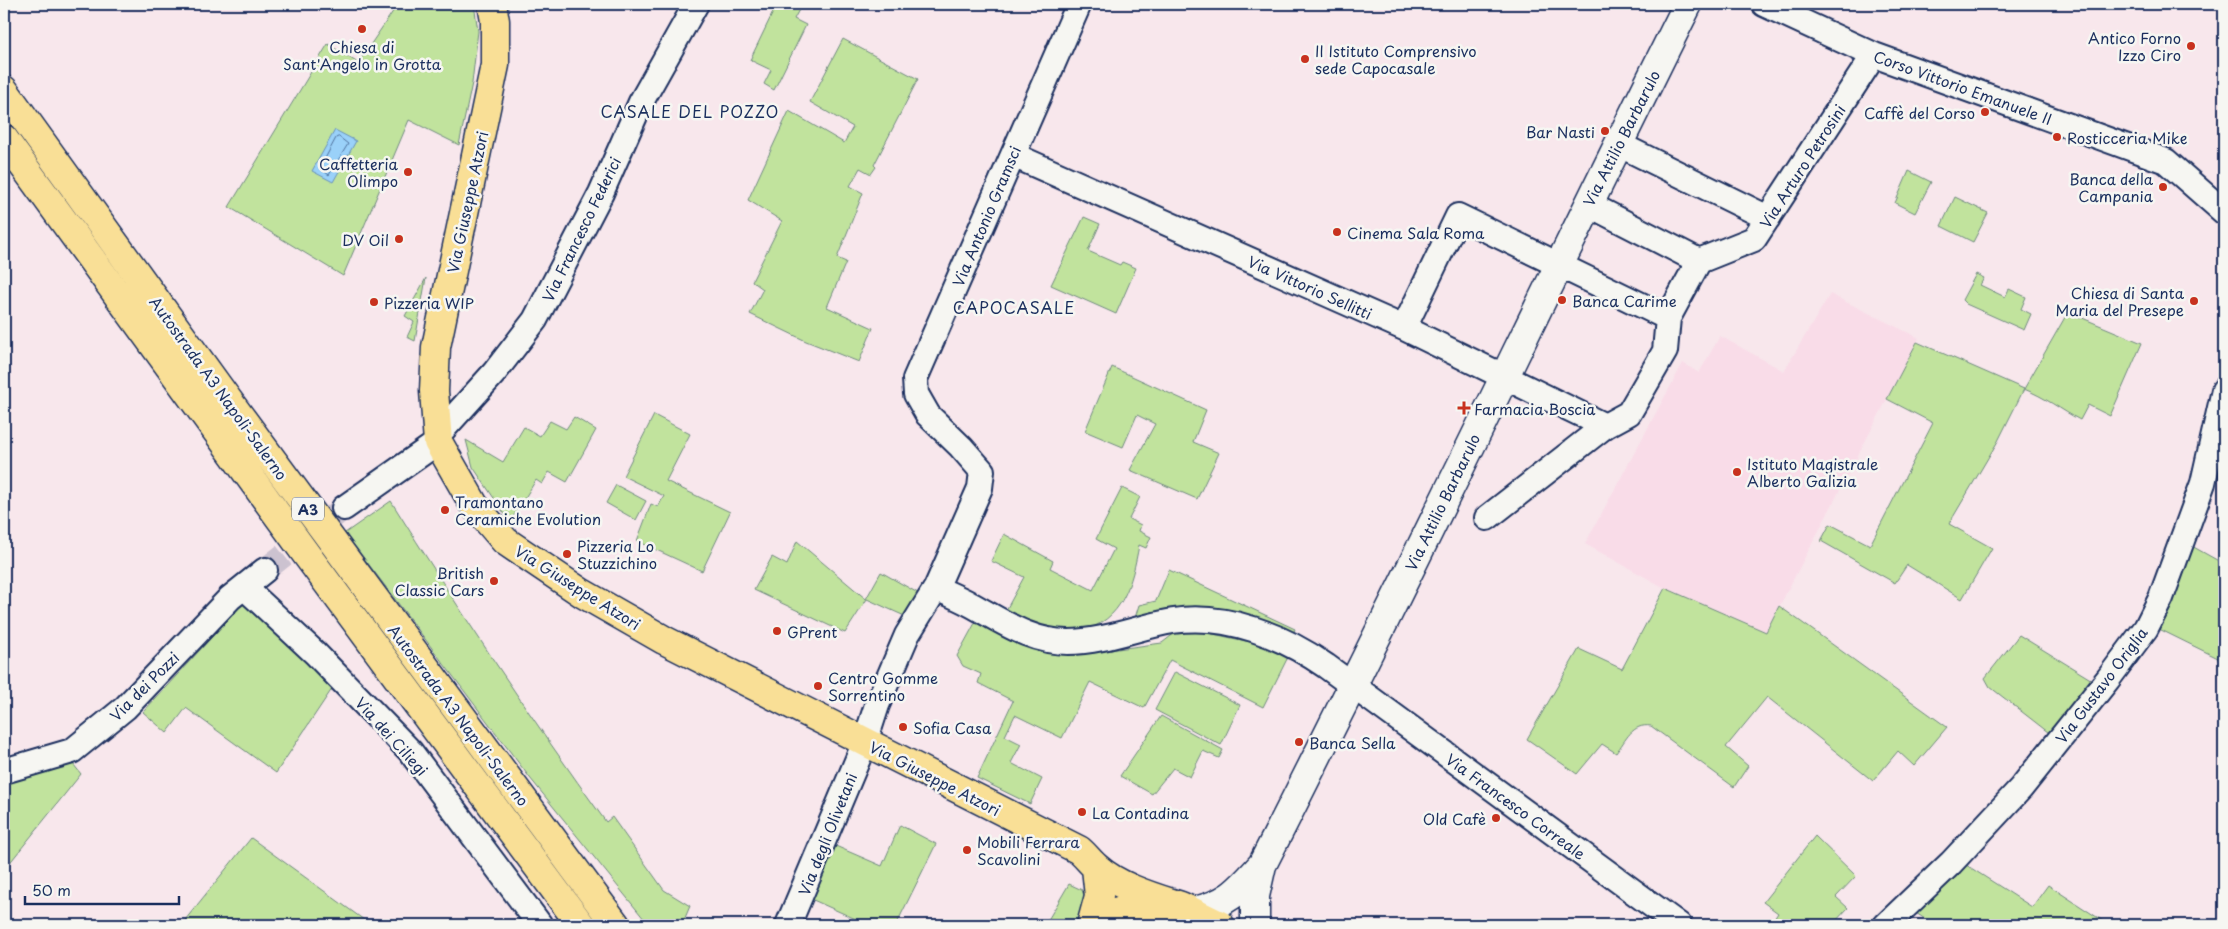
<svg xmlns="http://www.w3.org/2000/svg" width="2228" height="929" viewBox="0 0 2228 929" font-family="'Playpen Sans',sans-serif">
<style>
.built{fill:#f9dce8}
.green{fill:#c1e39d;stroke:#6e897e}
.water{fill:#9ad1f9;stroke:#6790bb}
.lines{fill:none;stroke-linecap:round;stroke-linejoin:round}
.shore{stroke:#4e709c;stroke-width:1}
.minor-tunnel{stroke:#ccc2d0;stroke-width:24;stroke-dasharray:24 12;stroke-linecap:butt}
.minor-casing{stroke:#1b2f5e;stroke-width:28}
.tertiary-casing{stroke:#1b2f5e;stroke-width:31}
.primary-casing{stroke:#1b2f5e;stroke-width:31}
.motorway-casing{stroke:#1b2f5e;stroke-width:31}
.minor{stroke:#f6f6f2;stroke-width:24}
.tertiary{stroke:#f6f6f2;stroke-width:28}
.primary{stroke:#f9df96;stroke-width:28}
.motorway{stroke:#f9df96;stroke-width:28}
.poi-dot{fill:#c8321e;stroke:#f6f6f2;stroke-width:2}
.labels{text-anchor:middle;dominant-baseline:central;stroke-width:5;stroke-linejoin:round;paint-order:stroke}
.shield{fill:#f6f6f2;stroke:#5d6b8a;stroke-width:1}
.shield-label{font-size:14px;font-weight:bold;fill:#1b2f5e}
.poi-label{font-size:15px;fill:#1b2f5e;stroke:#f6f6f2;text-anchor:start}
.street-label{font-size:15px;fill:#1b2f5e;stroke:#f6f6f2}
.neighbourhood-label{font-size:16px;letter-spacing:1px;fill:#1b2f5e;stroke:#f6f6f2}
</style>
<rect width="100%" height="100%" fill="#f8e7ec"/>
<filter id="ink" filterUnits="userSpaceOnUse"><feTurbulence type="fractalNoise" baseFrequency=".02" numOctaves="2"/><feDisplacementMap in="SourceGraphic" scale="10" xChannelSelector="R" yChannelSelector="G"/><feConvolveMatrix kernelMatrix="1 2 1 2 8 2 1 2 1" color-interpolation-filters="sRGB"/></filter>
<g filter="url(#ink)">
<path class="built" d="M1830,294L1919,338L1766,632L1665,588L1585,544L1683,363L1699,373L1720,336L1784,371Z"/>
<path class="green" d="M398,4H474L478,31L472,83L459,145L409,120L343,276L229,207L328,44L358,63Z
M777,4H802L794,19L806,25L774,90L764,84L771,70L750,60Z
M843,39L918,79L874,165L876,167L871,174L860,168L850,186L863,193L837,258L846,262L827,307L873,328L859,362L806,341L750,314L763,289L752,281L782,221L748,200L789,111L844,143L853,127L810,102Z
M1909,171L1931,182L1915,213L1895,203Z
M1955,197L1988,213L1973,242L1941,226Z
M1084,217L1100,224L1088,251L1120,265L1122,262L1136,268L1116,314L1051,285Z
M1976,274L1984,278L1980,285L2005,297L2009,289L2026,297L2021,309L2031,314L2024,330L1966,304L1962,300Z
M426,278L415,341L407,337L414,322L405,316Z
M2068,312L2142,343L2110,416L2088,405L2080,420C2061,410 2045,397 2024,389L1998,441L1949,524L1992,548L1962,599L1907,565L1895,583L1821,541L1830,524L1870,545L1933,423L1887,399L1917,342L2024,389Z
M1112,367L1206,410L1193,442L1219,453L1197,499L1130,470L1155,424L1137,415L1123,447L1085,431Z
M654,415L690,434L666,481L730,512L702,571L637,541L651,504L658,507L664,496L623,476Z
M574,417L596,430L567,482L549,472L542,484L536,480L510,522L473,467L466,440L503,462L524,427L540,436L550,421L566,429Z
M616,485L646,501L636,520L606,503Z
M1122,488L1140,497L1129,519L1141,525L1139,531L1151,537L1146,548L1139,545C1132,583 1123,621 1081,631C1071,634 1061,635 1051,632C1035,628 1019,618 1005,612L1024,577L991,561L1004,534L1053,561L1050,568L1093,590L1114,549L1096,539Z
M391,501C459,610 530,717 606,822L612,817L664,890L690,906L682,925H649L530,778L345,533Z
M797,541L866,599L881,572L923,596L909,618L867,599L845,633L754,590L772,557L787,565Z
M2190,545L2224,564V661L2153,626Z
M1169,570L1295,629L1289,643L1235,625L1131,631L1139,605L1156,601Z
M1665,588L1766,632L1779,606L1947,727L1914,766L1898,751L1873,781L1767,697L1726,747L1748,766L1734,787L1651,726C1632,723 1626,740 1616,753L1602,744L1577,774L1527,739L1579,649L1622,669Z
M244,602L307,661L332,689L276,773L186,708L167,733L143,712Z
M975,623L1029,645L1073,655L1162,643L1176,632H1204L1264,645L1288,657L1263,707L1170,660L1144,708L1090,682L1062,738L1015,715L1005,736L1021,744L1011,763L1042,779L1030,804L977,778L1013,701L978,683L981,674L963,666L957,656Z
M2019,635L2097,683L2053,736L1990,687L1985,678Z
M1175,672L1240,705L1221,745L1155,710Z
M1161,716L1223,750L1219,758L1203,751L1190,777L1173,768L1152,794L1120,776Z
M70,760L81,774L4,870V779Z
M900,825L936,844L896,925H869L802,895L824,841L882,866Z
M1815,836L1856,876L1836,897L1848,908L1832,925H1770L1778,913L1763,902Z
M251,838L371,925H181Z
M1960,861L2032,907L2048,885L2106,923L2105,925H1934L1913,911Z
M1069,884L1082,890L1086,901L1078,925H1045Z
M1164,918L1187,925H1139Z"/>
<path class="water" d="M335,130L356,141L333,182L312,171Z"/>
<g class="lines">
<path class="shore" d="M339,137L348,144L329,175L320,168L336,138Z"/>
<path class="minor-tunnel" d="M265,570L344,508"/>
<g class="minor-casing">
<path id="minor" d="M1764,4L1874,55L2166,161L2224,212
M1618,144L1768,218
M1013,155L1404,328L1605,426
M1588,204L1693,258
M1404,328L1458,216L1668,318
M437,436L494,373L535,320L601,193L641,102L696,4
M344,508L438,442
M1487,518L1605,426L1629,413L1665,351L1668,318L1699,261L1754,239L1874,55
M244,587L315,653L410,751L540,925
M936,588C947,593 959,598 970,604C1002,621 1030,642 1068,642C1104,642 1138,627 1173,621C1227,613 1283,636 1326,666L1679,925
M4,771L72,751L125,708L230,598L265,570
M788,925L865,742L877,705L907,635L936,588L980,488L982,471L961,447L928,415L916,394L915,379L1079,4
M1886,925L1951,863L2021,788L2108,679L2146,628L2161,598L2203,483L2224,390"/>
</g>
<g class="tertiary-casing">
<path id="tertiary" d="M1194,911C1228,904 1239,890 1261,866
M1255,925V896L1262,865C1408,580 1545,290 1688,4"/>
</g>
<g class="primary-casing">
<path id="primary" d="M492,4L495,21V65L436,347L434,391L438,442L474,505L505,541L582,593L664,640L1079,850C1086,856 1090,862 1096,867C1118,887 1153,897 1181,906
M1091,925L1099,896L1096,868
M1097,925L1115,912L1134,906H1181L1220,925"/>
</g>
<g class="motorway-casing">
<path id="motorway" d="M4,90L225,396L616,925
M4,139L306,554L581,925"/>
</g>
<use href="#minor" class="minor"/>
<use href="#tertiary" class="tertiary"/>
<use href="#primary" class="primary"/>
<use href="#motorway" class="motorway"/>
</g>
</g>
<g class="poi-dot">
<circle cx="362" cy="29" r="5"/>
<circle cx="2191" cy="46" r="5"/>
<circle cx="1305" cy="59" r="5"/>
<circle cx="1985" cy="112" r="5"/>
<circle cx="1605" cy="131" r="5"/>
<circle cx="2057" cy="137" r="5"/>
<circle cx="408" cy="172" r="5"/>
<circle cx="2163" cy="187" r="5"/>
<circle cx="1337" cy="232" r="5"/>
<circle cx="399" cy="239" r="5"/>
<circle cx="1562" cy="300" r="5"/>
<circle cx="2194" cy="301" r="5"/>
<circle cx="374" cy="302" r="5"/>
<path d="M1461.5 400.5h5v5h5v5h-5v5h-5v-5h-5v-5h5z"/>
<circle cx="1737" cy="472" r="5"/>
<circle cx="445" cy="510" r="5"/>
<circle cx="567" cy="554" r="5"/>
<circle cx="494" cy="581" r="5"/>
<circle cx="777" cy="631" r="5"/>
<circle cx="818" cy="686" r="5"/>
<circle cx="903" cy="727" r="5"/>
<circle cx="1299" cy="742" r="5"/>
<circle cx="1082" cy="812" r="5"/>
<circle cx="1496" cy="818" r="5"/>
<circle cx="967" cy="850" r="5"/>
</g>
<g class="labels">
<rect class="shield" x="292" y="497.5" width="32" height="23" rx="4"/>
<g class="shield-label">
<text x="308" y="509">A3</text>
</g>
<g class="poi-label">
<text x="2181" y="37" text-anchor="end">Antico Forno<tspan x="2181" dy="17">Izzo Ciro</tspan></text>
<text x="362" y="46" text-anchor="middle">Chiesa di<tspan x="362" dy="17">Sant'Angelo in Grotta</tspan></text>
<text x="1315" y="50">II Istituto Comprensivo<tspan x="1315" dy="17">sede Capocasale</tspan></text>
<text x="1975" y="112" text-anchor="end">Caffè del Corso</text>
<text x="1595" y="131" text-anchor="end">Bar Nasti</text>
<text x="2067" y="137">Rosticceria Mike</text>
<text x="398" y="163" text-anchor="end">Caffetteria<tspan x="398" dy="17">Olimpo</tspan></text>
<text x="2153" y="178" text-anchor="end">Banca della<tspan x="2153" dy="17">Campania</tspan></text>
<text x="1347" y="232">Cinema Sala Roma</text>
<text x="389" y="239" text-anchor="end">DV Oil</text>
<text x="2184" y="292" text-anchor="end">Chiesa di Santa<tspan x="2184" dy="17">Maria del Presepe</tspan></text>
<text x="1572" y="300">Banca Carime</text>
<text x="384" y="302">Pizzeria WIP</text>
<text x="1474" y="408">Farmacia Boscia</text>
<text x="1747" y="463">Istituto Magistrale<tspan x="1747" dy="17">Alberto Galizia</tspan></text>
<text x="455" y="501">Tramontano<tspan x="455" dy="17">Ceramiche Evolution</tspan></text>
<text x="577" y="545">Pizzeria Lo<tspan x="577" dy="17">Stuzzichino</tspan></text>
<text x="484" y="572" text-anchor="end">British<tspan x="484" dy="17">Classic Cars</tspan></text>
<text x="787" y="631">GPrent</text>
<text x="828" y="677">Centro Gomme<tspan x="828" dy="17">Sorrentino</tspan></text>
<text x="913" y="727">Sofia Casa</text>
<text x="1309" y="742">Banca Sella</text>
<text x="1092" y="812">La Contadina</text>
<text x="1486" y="818" text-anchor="end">Old Cafè</text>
<text x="977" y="841">Mobili Ferrara<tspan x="977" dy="17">Scavolini</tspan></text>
</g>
<g class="street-label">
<text transform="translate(1963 87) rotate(20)">Corso Vittorio Emanuele II</text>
<text transform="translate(1621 138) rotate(-63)">Via Attilio Barbarulo</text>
<text transform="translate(1802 166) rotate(-57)">Via Arturo Petrosini</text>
<text transform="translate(467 202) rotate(-78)">Via Giuseppe Atzori</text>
<text transform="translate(986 216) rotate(-67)">Via Antonio Gramsci</text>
<text transform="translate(581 229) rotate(-64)">Via Francesco Federici</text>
<text transform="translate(1310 287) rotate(24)">Via Vittorio Sellitti</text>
<text transform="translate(219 388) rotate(54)">Autostrada A3 Napoli-Salerno</text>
<text transform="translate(1442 502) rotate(-64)">Via Attilio Barbarulo</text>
<text transform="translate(578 587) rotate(32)">Via Giuseppe Atzori</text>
<text transform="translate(2101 685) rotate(-53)">Via Gustavo Origlia</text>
<text transform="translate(144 686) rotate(-45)">Via dei Pozzi</text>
<text transform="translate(459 715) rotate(53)">Autostrada A3 Napoli-Salerno</text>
<text transform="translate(392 736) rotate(48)">Via dei Ciliegi</text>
<text transform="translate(935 778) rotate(27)">Via Giuseppe Atzori</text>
<text transform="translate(1516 806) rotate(36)">Via Francesco Correale</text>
<text transform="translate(827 834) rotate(-68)">Via degli Olivetani</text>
</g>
<g class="neighbourhood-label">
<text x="690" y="111">CASALE DEL POZZO</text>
<text x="1014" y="307">CAPOCASALE</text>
</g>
</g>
<rect width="2228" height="929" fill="none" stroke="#f6f6f2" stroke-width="20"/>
<rect x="10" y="10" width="2208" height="909" fill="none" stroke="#1b2f5e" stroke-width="2" filter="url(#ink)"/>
<path d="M25 896v8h154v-8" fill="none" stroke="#1b2f5e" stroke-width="2.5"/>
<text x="32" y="896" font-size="15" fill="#1b2f5e" stroke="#f6f6f2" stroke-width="4" paint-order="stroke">50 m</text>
</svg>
